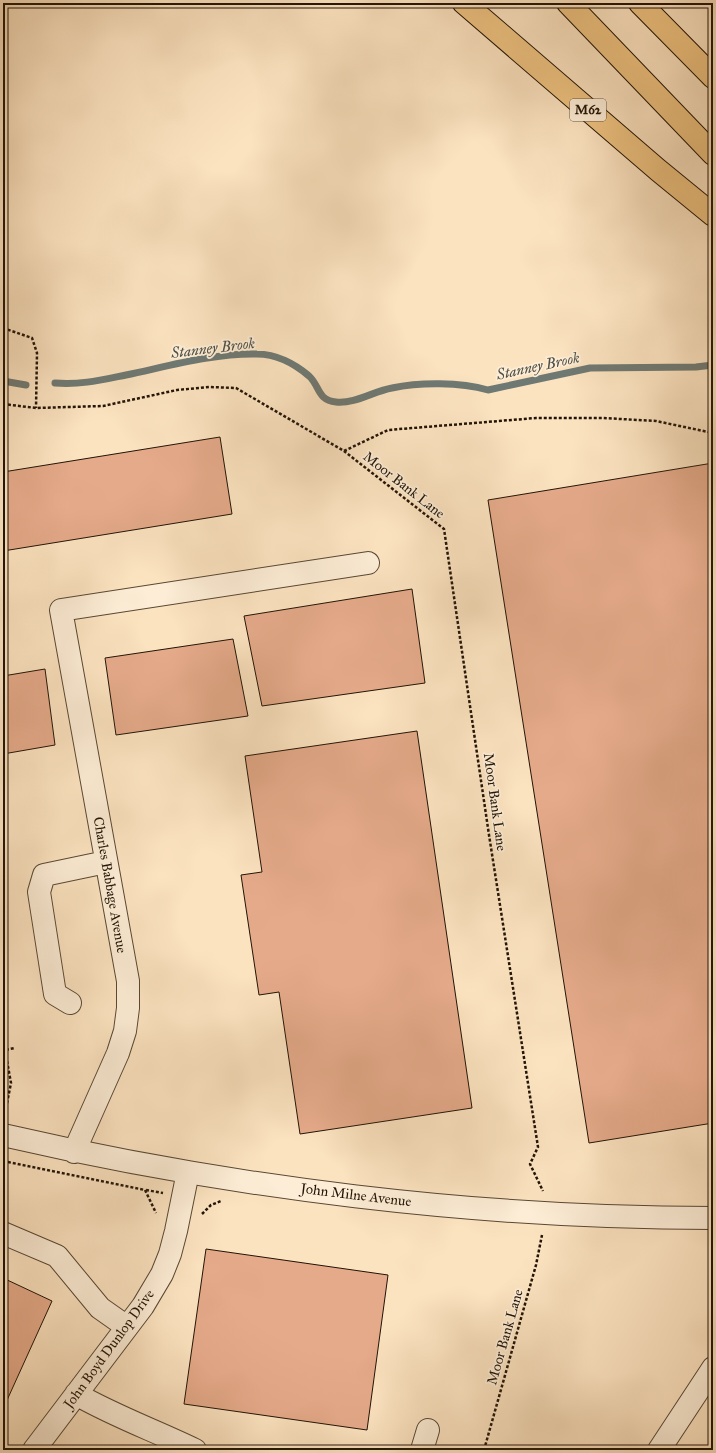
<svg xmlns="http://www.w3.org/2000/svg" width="716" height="1453" viewBox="0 0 716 1453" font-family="'IM FELL Great Primer',serif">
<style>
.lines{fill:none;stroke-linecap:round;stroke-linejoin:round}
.stream{stroke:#6f7973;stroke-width:7}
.building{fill:#e5aa8a;stroke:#211406}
.minor-casing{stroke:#584834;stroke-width:24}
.highway-casing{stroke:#211406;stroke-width:24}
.path{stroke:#211406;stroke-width:2.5;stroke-dasharray:3 2;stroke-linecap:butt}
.minor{stroke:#fdedd6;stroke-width:22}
.highway{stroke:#eec280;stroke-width:22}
.labels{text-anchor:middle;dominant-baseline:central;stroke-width:3.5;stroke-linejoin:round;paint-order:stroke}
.shield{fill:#fdedd6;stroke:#635544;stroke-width:1}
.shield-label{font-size:13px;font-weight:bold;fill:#211406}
.street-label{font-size:14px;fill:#211406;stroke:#fdedd6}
.water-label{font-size:15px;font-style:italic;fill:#4e4f45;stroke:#fdedd6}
</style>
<rect width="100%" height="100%" fill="#fce3c0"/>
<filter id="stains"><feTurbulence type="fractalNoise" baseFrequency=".005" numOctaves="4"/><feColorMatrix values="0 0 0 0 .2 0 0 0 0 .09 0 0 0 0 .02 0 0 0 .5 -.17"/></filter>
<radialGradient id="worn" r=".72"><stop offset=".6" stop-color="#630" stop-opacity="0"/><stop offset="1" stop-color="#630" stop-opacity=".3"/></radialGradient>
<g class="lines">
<path class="stream" d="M3,381L26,385
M55,383C81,385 101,380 126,375C169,366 214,353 257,354C276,354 295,364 309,376C320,386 317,400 336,402C355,404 374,391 392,388C420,382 460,382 488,390L590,368L696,367L713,365"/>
</g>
<path class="building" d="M220,437L232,514L3,551V472Z
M713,463V1123L589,1143L488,500Z
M412,589L425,683L262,706L244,616Z
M233,639L248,716L116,735L105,658Z
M45,669L55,745L3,754V676Z
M417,731L472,1108L300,1134L279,992L259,995L241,875L262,872L245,756Z
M206,1249L388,1275L367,1430L184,1404Z
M3,1278L52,1301L3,1409Z"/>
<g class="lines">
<g class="minor-casing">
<path id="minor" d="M70,1003L55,994L39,892L44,875L106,862
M3,1135C233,1188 477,1218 713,1218
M74,1152L118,1053L125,1031L128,1008V981L61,610L368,563
M3,1233L57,1256L100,1308L127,1327
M76,1394C114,1416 156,1431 195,1450
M34,1450L143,1306L162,1274L170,1254L176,1231L188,1172
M422,1450L428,1430
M659,1450L713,1368"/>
</g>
<g class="highway-casing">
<path id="highway" d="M464,3L658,170L713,215
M568,3L713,154
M640,3L713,77"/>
</g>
<path class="path" d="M3,328L32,338L37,353L36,408
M3,404L36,408L103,406L177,390L209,387L236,388L344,451L444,529L489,835L538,1147L530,1164L543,1191
M344,451L388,430L536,418H603L656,421L713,433
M5,1113L11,1083L5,1050L15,1048
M3,1161L145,1190L156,1213
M146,1190L163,1193
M202,1214L211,1205L221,1201
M484,1450L536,1265L542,1235"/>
<use href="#minor" class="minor"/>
<use href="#highway" class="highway"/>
</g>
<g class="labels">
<rect class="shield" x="570" y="99" width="36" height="22" rx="3"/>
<g class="shield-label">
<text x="588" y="110">M62</text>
</g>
<g class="street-label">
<text transform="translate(404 485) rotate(38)">Moor Bank Lane</text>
<text transform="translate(495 802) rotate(82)">Moor Bank Lane</text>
<text transform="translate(110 885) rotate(80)">Charles Babbage Avenue</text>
<text transform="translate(356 1195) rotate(7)">John Milne Avenue</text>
<text transform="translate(505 1337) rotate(-74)">Moor Bank Lane</text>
<text transform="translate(109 1349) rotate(-54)">John Boyd Dunlop Drive</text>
</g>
<g class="water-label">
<text transform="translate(213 348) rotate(-7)">Stanney Brook</text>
<text transform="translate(538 366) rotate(-12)">Stanney Brook</text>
</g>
</g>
<rect width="716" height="1453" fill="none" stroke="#fce3c0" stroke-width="16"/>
<rect x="4" y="4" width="708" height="1445" fill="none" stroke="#211406" stroke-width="2"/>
<rect x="8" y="8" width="700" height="1437" fill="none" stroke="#211406"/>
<rect width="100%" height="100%" filter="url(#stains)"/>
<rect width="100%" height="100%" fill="url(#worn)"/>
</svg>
